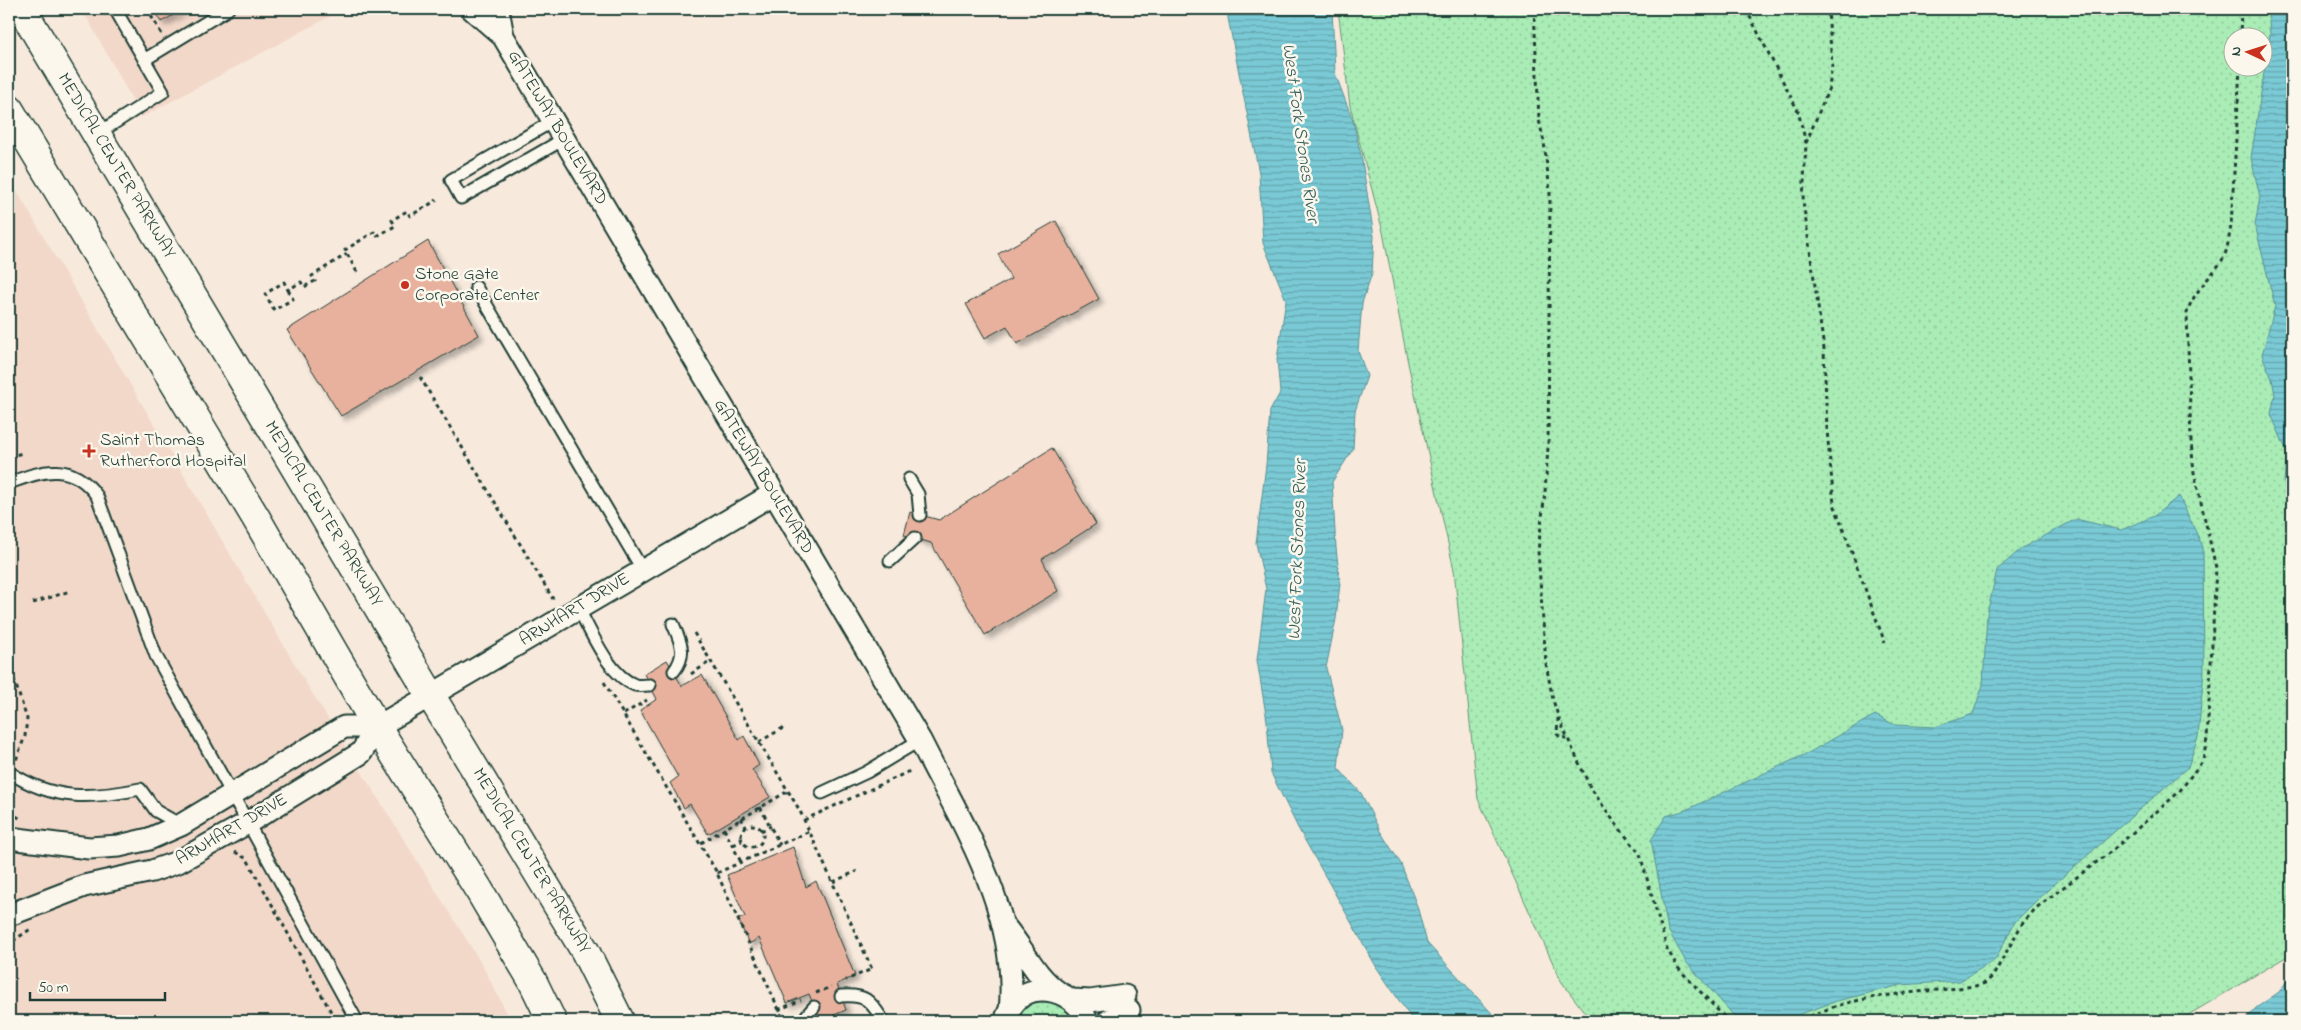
<svg xmlns="http://www.w3.org/2000/svg" width="2301" height="1030" viewBox="0 0 2301 1030" font-family="'Indie Flower',sans-serif">
<style>
.built{fill:#f2d8c9}
.grass{fill:url(#grass-dots);stroke:#649474;fill-rule:evenodd}
.water{fill:url(#water-rules);stroke:#569295}
.building{fill:#e8b19e;stroke:#1f3d34;filter:url(#shadow)}
.lines{fill:none;stroke-linecap:round;stroke-linejoin:round}
.lane-casing{stroke:#1f3d34;stroke-width:15}
.street-casing{stroke:#1f3d34;stroke-width:25}
.secondary-casing{stroke:#1f3d34;stroke-width:31}
.path{stroke:#1f3d34;stroke-width:3;stroke-dasharray:4 4;stroke-linecap:butt}
.lane{stroke:#fbf7ec;stroke-width:11}
.street{stroke:#fbf7ec;stroke-width:21}
.secondary{stroke:#fbf7ec;stroke-width:28}
.poi-dot{fill:#c8321e;stroke:#fbf7ec;stroke-width:2}
.labels{text-anchor:middle;dominant-baseline:central;stroke-width:5;stroke-linejoin:round;paint-order:stroke}
.street-label{font-size:18px;fill:#1f3d34;stroke:#fbf7ec}
.poi-label{font-size:18px;fill:#1f3d34;stroke:#fbf7ec;text-anchor:start}
.water-label{font-size:19px;font-style:italic;fill:#36605c;stroke:#fbf7ec}
</style>
<defs>
<pattern id="grass-dots" width="8" height="8" patternUnits="userSpaceOnUse" patternTransform="scale(1.25)"><rect width="8" height="8" fill="#aaecb5"/><path d="M2 2h.1M6 6h.1" fill="none" stroke="#92cb9c" stroke-width="1.8" stroke-linecap="round"/></pattern>
<pattern id="water-rules" width="6" height="5" patternUnits="userSpaceOnUse" patternTransform="scale(1.25)"><rect width="6" height="5" fill="#7acad6"/><path d="M0 2.5h6" fill="none" stroke="#63a5ae"/></pattern>
<filter id="shadow"><feDropShadow dx="4.5" dy="4.5" stdDeviation="2.5" flood-color="#0004"/></filter>
</defs>
<rect width="100%" height="100%" fill="#f7e9dc"/>
<filter id="ink" filterUnits="userSpaceOnUse"><feTurbulence type="fractalNoise" baseFrequency=".02" numOctaves="2"/><feDisplacementMap in="SourceGraphic" scale="10" xChannelSelector="R" yChannelSelector="G"/><feConvolveMatrix kernelMatrix="1 2 1 2 8 2 1 2 1" color-interpolation-filters="sRGB"/></filter>
<g filter="url(#ink)">
<path class="built" d="M82,9H344L142,117Z
M9,178L307,685L481,963L511,1021H9Z"/>
<path class="grass" d="M1338,9H2292L2291,954L2178,1021H1591L1561,981L1478,799L1454,570L1408,363L1383,232L1350,106ZM2234,38H2264V68H2234Z
M1034,1000H1057L1078,1021H1015L1024,1008Z"/>
<path class="water" d="M1228,9H1332L1335,73L1353,121L1361,155L1374,236L1372,273L1362,303L1358,351L1367,376L1355,411L1353,449L1332,482L1336,548L1340,583L1336,619L1326,668L1342,730L1338,768L1361,793L1380,831L1401,864L1417,906L1427,943L1499,1021H1413L1377,968L1298,828L1271,773L1267,721L1257,660L1266,589L1256,543L1266,465L1270,411L1280,393L1277,359L1286,300L1263,243L1259,173L1228,18Z
M2268,9H2292V530L2284,481L2287,452L2271,414L2275,395L2272,379L2262,355L2275,306L2255,225L2260,197L2251,158L2270,34Z
M2179,496L2203,547L2204,671L2198,737L2188,767L2040,897L2015,922L1995,960L1960,981L1901,985L1837,1001L1795,1016L1772,1021H1748L1735,1017L1686,962L1668,930L1651,840L1666,816L1686,810L1810,752L1875,715L1895,725L1935,727L1973,714L1983,685L1987,614L1997,570L2022,548L2076,519L2121,530L2154,516Z
M2292,974V1021H2244L2256,1008L2279,992Z"/>
<path class="building" d="M153,9H184L161,22Z
M1056,221L1099,299L1017,344L1007,326L985,338L966,304L1011,279L998,254Z
M428,241L479,335L341,416L287,330Z
M1052,448L1096,524L1042,559L1058,591L985,635L931,543L904,535L910,512L939,520Z
M667,660L682,686L702,675L739,740L744,736L759,765L752,770L770,797L708,834L690,804L684,808L670,783L678,777L640,710L657,699L644,674Z
M793,847L806,887L816,881L855,976L837,984L846,1010L820,1021L809,994L787,1003L759,938L749,944L738,919L745,917L727,875Z"/>
<g class="lines">
<g class="lane-casing">
<path id="lane" d="M144,60L228,9
M553,121L451,180L461,198L564,139
M97,134L163,92L115,9
M476,287L642,569
M909,479L918,494L920,515
M9,483C43,470 72,461 97,496L156,656L357,1021
M890,561L915,538
M578,608C591,631 608,675 635,685C639,686 645,685 650,685
M673,624C681,643 687,654 674,671
M9,772C53,801 91,799 140,789L156,811L181,825
M822,793L867,772L920,740
M841,996C865,994 870,1000 882,1019
M806,1021L807,1015L814,1007"/>
</g>
<g class="street-casing">
<path id="street" d="M472,9L503,36L920,740C962,824 1020,913 1010,1011
M498,9L503,36
M377,727L773,494
M9,838L89,848L119,846L149,839L181,825L344,727H377L361,753L249,822L178,862L152,871L84,886L9,915
M1005,927C1023,948 1035,976 1058,992
M1073,1000L1090,1001L1125,996
M1007,1016C1021,976 1074,986 1087,1021
M1108,1021L1129,1010"/>
</g>
<g class="secondary-casing">
<path id="secondary" d="M22,9L431,696L585,951L620,1021
M9,109L256,518L377,727L479,890L532,980L552,1021"/>
</g>
<path class="path" d="M147,9L161,33L162,32
M1534,9L1539,120L1544,142L1550,191L1548,447L1545,492L1538,551L1546,664L1553,700L1559,719L1590,787L1613,820L1640,854L1667,949L1679,969L1728,1021
M1746,9L1798,111L1806,143L1803,201L1824,349L1827,430L1834,504L1885,643
M2240,38L2241,9
M1806,143L1829,88L1832,65L1828,9
M357,272L345,250L374,232L377,236L395,226L392,220L407,211L410,216L437,200
M288,290L293,299L274,310L265,294L284,282L288,290L301,282L304,287L315,281L312,276L347,254
M420,377L553,599
M9,457L22,453
M33,603L70,591
M9,612L16,609
M694,633L800,811L872,969L846,980
M9,664L27,719L25,736L16,760
M691,674L711,661
M604,682L716,871L784,1021
M624,714L647,700
M1558,718L1557,734L1561,738H1567
M759,742L783,728
M760,807L780,845
M9,812L21,819
M741,818L746,827
M804,820L912,770
M741 836a11 11 0 1 1 22 0a11 11 0 1 1-22 0Z
M724,829L741,862
M761,831L771,826
M701,843L788,791
M733,845L742,841
M235,852L247,859L336,1021
M717,873L810,831
M833,882L857,871
M13,941L32,928
M816,993L831,987
M778,1010L801,1000
M1803,1021C1847,993 1923,993 1975,986L1985,983L1993,976L2022,924L2036,908L2114,849L2179,792L2203,760L2207,739L2216,568L2194,472L2191,442L2187,313C2193,291 2213,276 2224,257C2228,248 2229,236 2231,226L2240,68"/>
<use href="#lane" class="lane"/>
<use href="#street" class="street"/>
<use href="#secondary" class="secondary"/>
</g>
</g>
<g class="poi-dot">
<circle cx="405" cy="285" r="5"/>
<path d="M86.5 443.5h5v5h5v5h-5v5h-5v-5h-5v-5h5z"/>
</g>
<g class="labels">
<g class="street-label">
<text transform="translate(557 128) rotate(59)">GATEWAY BOULEVARD</text>
<text transform="translate(116 166) rotate(59)">MEDICAL CENTER PARKWAY</text>
<text transform="translate(763 477) rotate(59)">GATEWAY BOULEVARD</text>
<text transform="translate(323 514) rotate(59)">MEDICAL CENTER PARKWAY</text>
<text transform="translate(575 610) rotate(-31)">ARNHART DRIVE</text>
<text transform="translate(232 830) rotate(-30)">ARNHART DRIVE</text>
<text transform="translate(531 861) rotate(59)">MEDICAL CENTER PARKWAY</text>
</g>
<g class="poi-label">
<text x="415" y="275">Stone Gate<tspan x="415" dy="21">Corporate Center</tspan></text>
<text x="100" y="441">Saint Thomas<tspan x="100" dy="21">Rutherford Hospital</tspan></text>
</g>
<g class="water-label">
<text transform="translate(1300 133) rotate(82)">West Fork Stones River</text>
<text transform="translate(1298 550) rotate(-88)">West Fork Stones River</text>
</g>
</g>
<rect width="2301" height="1030" fill="none" stroke="#fbf7ec" stroke-width="30"/>
<rect x="15" y="15" width="2271" height="1000" fill="none" stroke="#1f3d34" stroke-width="2" filter="url(#ink)"/>
<g transform="translate(2248 52) rotate(274)"><circle r="24" fill="#fbf7ec" stroke="#a3ada2"/>
<path d="M0-4L9 19L0 12L-9 19Z" fill="#c8321e"/>
<text y="-8" font-size="14" font-weight="bold" text-anchor="middle" fill="#1f3d34">N</text>
</g>
<path d="M30 992v8h135v-8" fill="none" stroke="#1f3d34" stroke-width="2.5"/>
<text x="38" y="992" font-size="15" fill="#1f3d34" stroke="#fbf7ec" stroke-width="4" paint-order="stroke">50 m</text>
</svg>
